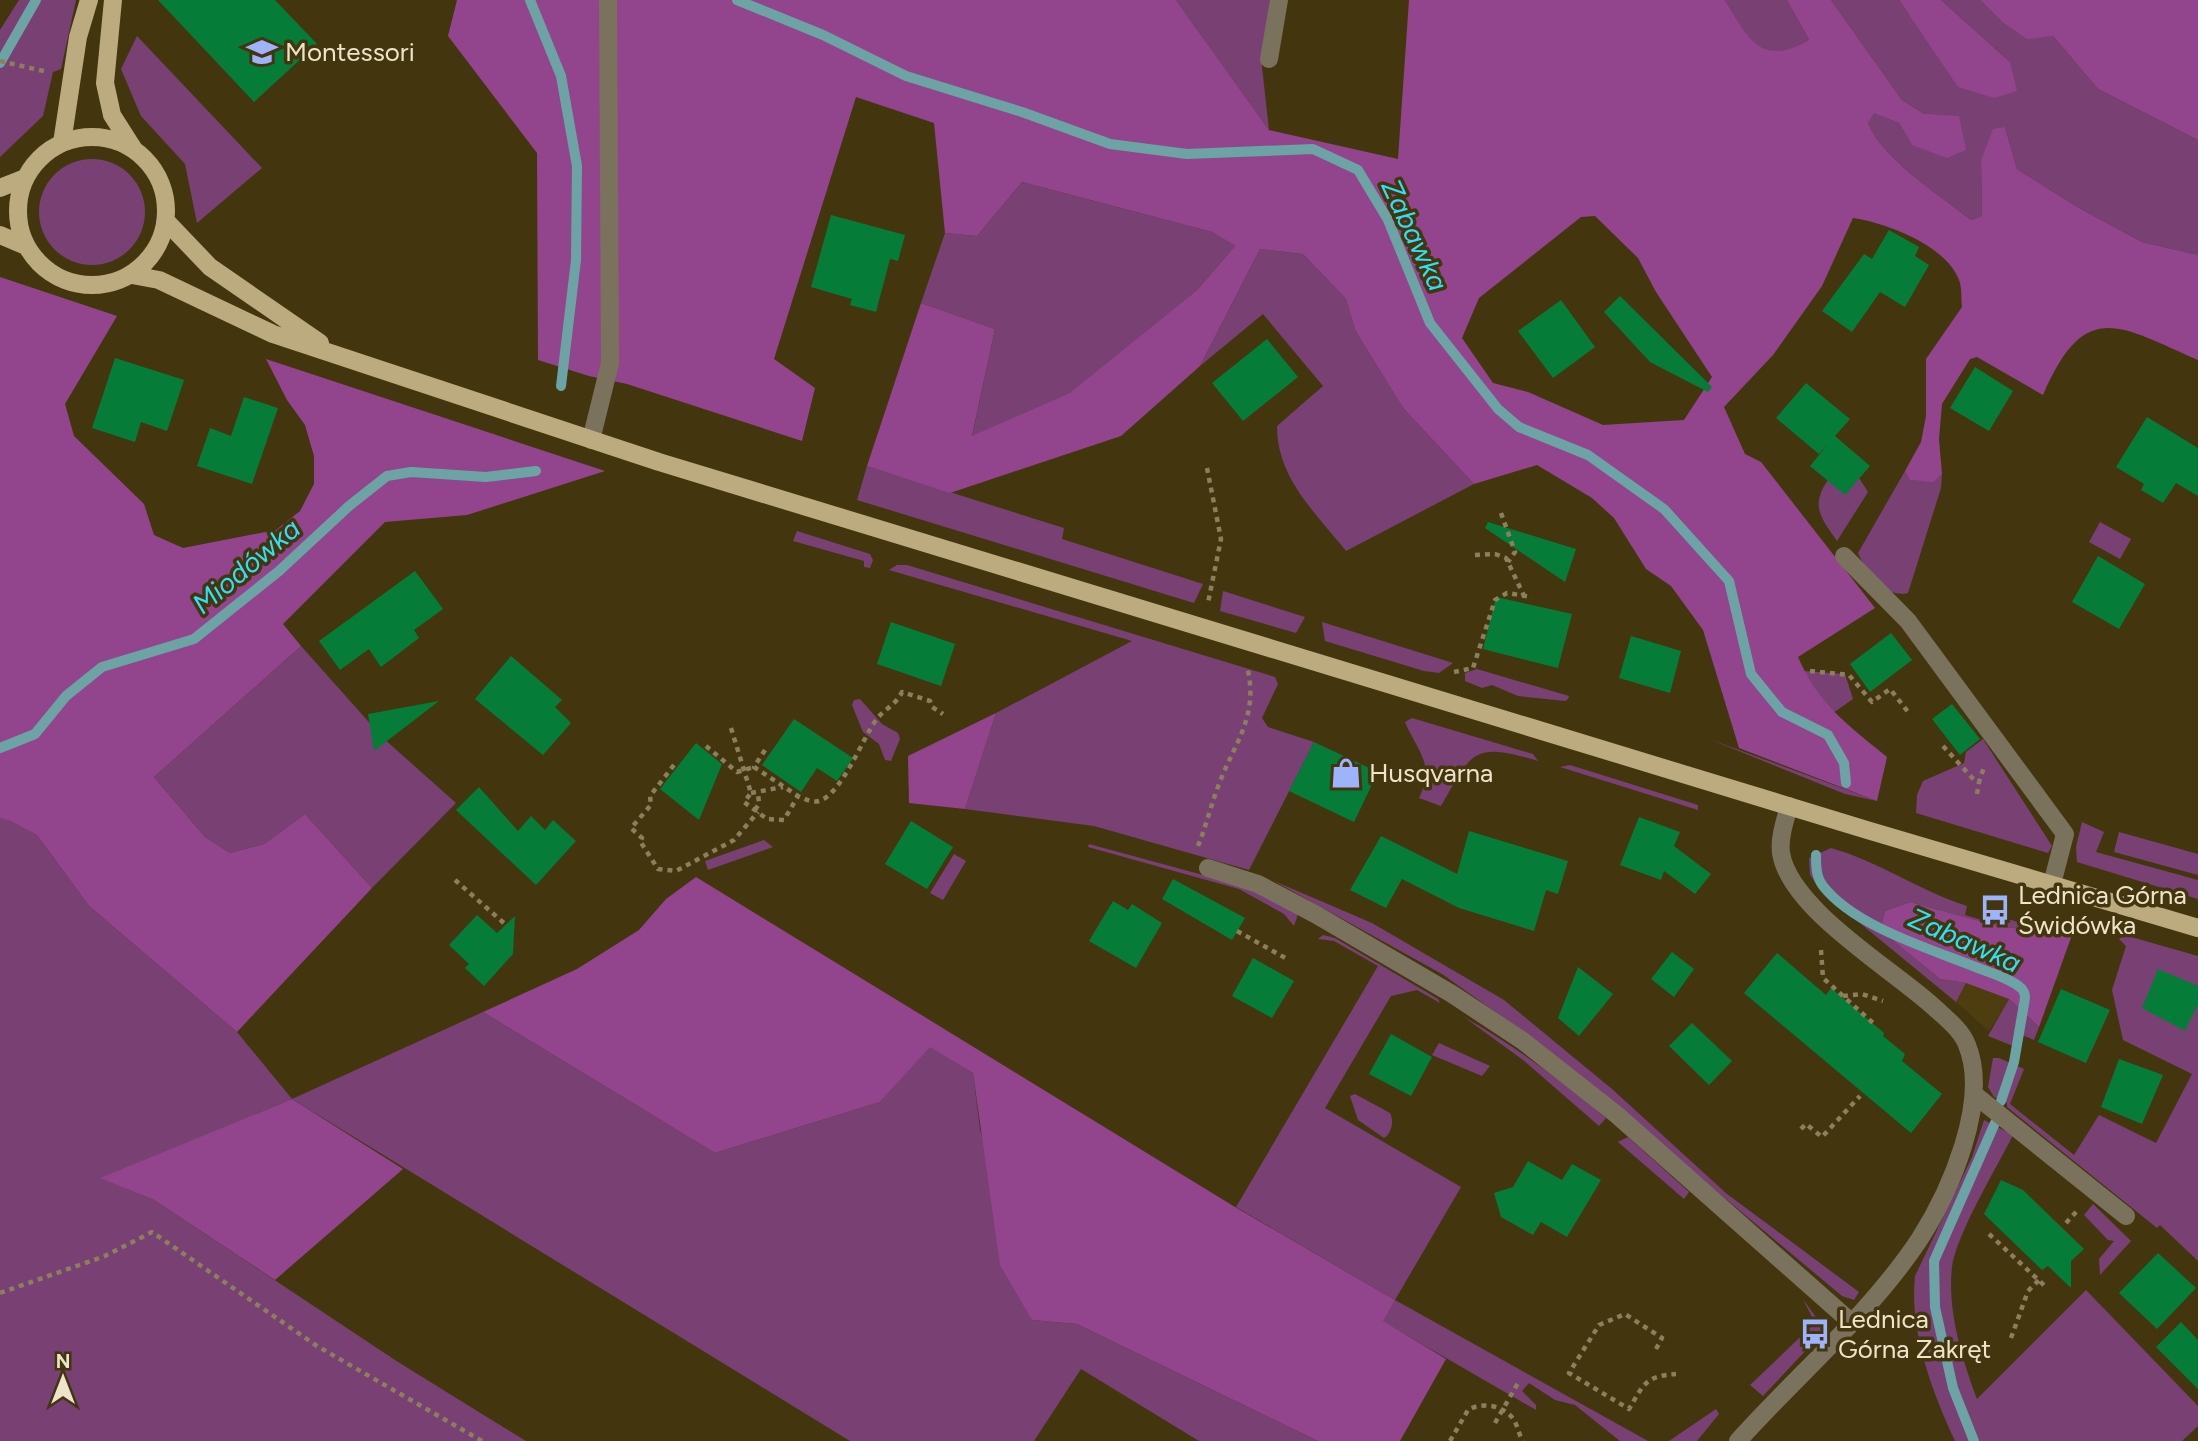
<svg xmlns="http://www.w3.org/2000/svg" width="2198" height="1441" viewBox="0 0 2198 1441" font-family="Figtree,sans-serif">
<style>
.built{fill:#4e3e0f}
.green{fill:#794074}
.forest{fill:#92458c;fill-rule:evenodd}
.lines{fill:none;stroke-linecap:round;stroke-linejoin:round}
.stream{stroke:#6ca4a6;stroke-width:10}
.building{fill:#067c39}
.path{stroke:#8b7f5d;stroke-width:4.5;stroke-dasharray:5 5;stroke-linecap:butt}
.minor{stroke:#7a725d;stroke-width:18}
.major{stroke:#bbab7f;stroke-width:18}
.labels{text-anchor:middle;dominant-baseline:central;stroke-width:7;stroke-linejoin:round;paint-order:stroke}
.poi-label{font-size:26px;fill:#eee4ca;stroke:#43360e;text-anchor:start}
.water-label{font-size:28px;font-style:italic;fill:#32ddf6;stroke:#43360e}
</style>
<rect width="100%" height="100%" fill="#43360e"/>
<path class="built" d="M1966,983L2009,999L1989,1031L1956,1002Z"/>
<path class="green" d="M19,0H76L61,69L53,72L43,116L0,157V30Z
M1176,0H1270L1262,67L1269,130Z
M1725,0H1787L1809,40C1759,68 1748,38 1725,0Z
M1831,0H1899L1909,15L2010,62L1941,0H1980L2001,21L2053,36L2098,89L2198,140V255L2142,242L2079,208L2017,169L2005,127L1981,160L1982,216L1971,220C1940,195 1883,160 1868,123L1873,112L1899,123L1912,145L1924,114L1902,100Z
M137,36L262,168L197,223L185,164L141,116L121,69Z
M39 212a53 53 0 1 1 106 0a53 53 0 1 1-106 0Z
M1022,182L1212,232L1235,246L1197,290L1070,394L972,437L995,329L921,303L945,233L977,236Z
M1260,249L1303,254L1346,299L1355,330L1403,408L1474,484L1346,551C1315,512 1277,478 1277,426L1323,386L1263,314L1200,366Z
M867,466L1064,528L1062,539L1203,584L1194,603L857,500Z
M1905,471L1911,480L1933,481L1942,474L1941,488L1908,593C1886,599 1866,572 1858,553Z
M1859,478L1868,492L1837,541C1821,518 1810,506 1828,480Z
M2100,522L2131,539L2120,559L2089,542Z
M797,531L870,554L873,560L870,568L864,567V561L793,541Z
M897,565H907L1275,677L1278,684L1262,718L1268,727L1314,742L1249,870L1094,826L965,809L996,713L1132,641L889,570Z
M1223,591L1305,617L1296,633L1220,611Z
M1322,622L1453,663L1439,673L1424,671L1325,641Z
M301,646L383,738L456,803L372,888L305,814L264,844L230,853L205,837L154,777Z
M1477,669L1569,696L1568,699L1565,701L1518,696L1492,685L1482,688L1465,681V673Z
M1804,671L1845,674L1853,699L1833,713L1810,686Z
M860,699L882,724L898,733L900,739L891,761L885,760L879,744L863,732L852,705L854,700Z
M1412,718L1533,754L1538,761C1473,742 1473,750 1441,806L1419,798C1436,764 1417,751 1405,722Z
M1709,739L1877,801L1845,794Z
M1983,739L2052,846L2048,853L1916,813L1917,795L1923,781L1964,763L1966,752Z
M1570,765L1698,805V810L1560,767Z
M0,818L11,820L37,835L89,906L237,1032L292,1099L483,1012L715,1153L880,1102L930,1046L973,1073L980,1129L1032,1320L1077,1324L1318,1441H1199L1081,1369L1034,1441H850L292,1099L101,1178L154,1200L398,1362L526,1441H0Z
M2082,822L2104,832L2096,852L2198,880V899L2077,862L2076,847Z
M2119,832L2198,854V875L2114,852Z
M764,840L773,847L708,870L705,861Z
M1089,844L1247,887L1298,914L1294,926L1284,914L1239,889L1088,847Z
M1831,848C1878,861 1920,891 1967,906L1965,915L1995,924L1997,915L2023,924L2073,932L2002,927L1910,902L1885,911L1880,930L1940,979L1966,983L1956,1002L1822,892L1810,875L1809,858Z
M954,854L966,861L943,900L930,893Z
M1274,881L1372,923L1504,1000L1612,1089L1727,1194L1859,1292L1854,1300L1842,1296L1543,1046L1442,974Z
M1323,935L1335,938L1438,999L1440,1003L1417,990L1391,996L1325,1108L1461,1187L1395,1300L1648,1441H1620L1575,1405L1555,1400L1529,1383L1522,1391L1536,1405V1410L1382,1321L1395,1300L1236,1207L1378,966L1334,941L1318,939Z
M2124,935L2198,956V1261L2160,1225L2157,1228L2007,1107V1103L1994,1097L1988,1087L1993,1058H1999L2024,1069L2010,1104L2074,1155L2099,1115L2156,1143L2192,1074L2123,1040L2112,990L2126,946L2119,939Z
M2009,999L2039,1027L2034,1040L2022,1035L2018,1048L1988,1036Z
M1464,1017C1515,1046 1562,1081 1606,1118L1599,1126L1523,1060Z
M1439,1043L1490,1066L1482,1076L1432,1055Z
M1355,1094L1390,1113C1394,1120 1392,1134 1384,1138L1358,1120L1350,1096Z
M1984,1120L2013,1135C1997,1167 1956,1235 1952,1267C1947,1310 1962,1359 1977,1399L2086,1290L2198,1406V1426L2182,1441H1955C1932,1391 1909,1331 1915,1276L1972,1157Z
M1628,1137L1689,1192L1684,1199L1618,1142Z
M2093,1204L2131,1241L2100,1275L2099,1259L2114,1241L2108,1240L2084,1215Z
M1803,1299L1825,1330L1763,1396L1750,1385L1815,1323Z
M1716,1409L1719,1414L1697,1441H1669Z"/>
<path class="forest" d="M457,0H1176L1269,130L1398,159L1409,0H1725C1748,37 1759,68 1809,40L1787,0H1831L1902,100L1924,114L1959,116L1966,150L1947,158L1912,145L1899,123L1874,113L1868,123C1883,160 1940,195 1971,220L1982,216L1981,160L1993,129L2005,127L2017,169L2079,208L2142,242L2198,255V360C2118,325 2085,298 2043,395L1977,357L1970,359L1942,404L1939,439L1942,474L1933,482L1910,480L1905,471L1921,442L1926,416V359L1962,307C1961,299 1962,287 1959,280C1946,245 1886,223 1853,218L1822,286L1773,355L1724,407L1745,454L1761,462L1875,608L1798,657C1818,704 1848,725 1887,757L1877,801L1739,748L1703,630L1671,586L1646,569L1614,518L1592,498L1537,465L1474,484L1403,408L1355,330L1346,299L1303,254L1260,249L1200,366L1121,436L950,493L867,466L921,303L995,329L972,436L1070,393L1197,290L1235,246L1212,232L1022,182L977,236L945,233L934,123L856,97L774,359L815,388L802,441L627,384L589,376L538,360L537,153L448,36ZM1595,216L1638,258L1656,292L1712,377L1684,420L1603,425L1528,392L1493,383L1462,338L1479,298L1581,217Z
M1899,0H1941L2010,62L2017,91L1994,98L1958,87Z
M1980,0H2198V140L2098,89L2053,36L2027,39L2001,21Z
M0,277L117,316L65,404L74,436L144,504L154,535L183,548L276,530L300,511L314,484V456L305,425L287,400L266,359L605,471L467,515L385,522L283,624L301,646L154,777L205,837L230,853L264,844L305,814L372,888L237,1032L89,906L37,835L11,821L0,818Z
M996,713L965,809L909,803L908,756Z
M696,877L1235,1207L1395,1300L1383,1321L1446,1359L1400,1441H1318L1077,1324L1032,1320L1000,1265L973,1073L930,1047L880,1102L715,1153L483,1012L577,969L639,930L666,899Z
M1910,902L2002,927L2073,932L2039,1027L2009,999L1966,983L1940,979L1880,930L1885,911Z
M292,1099L403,1169L275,1280L154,1200L100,1178Z"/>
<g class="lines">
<path class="stream" d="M530,0L561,76L577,166L576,260L561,386
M737,0L823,35L906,76L1022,112L1110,144L1187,154L1313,149L1358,170L1388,220L1430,323L1498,409L1519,427L1588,455L1664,509L1729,581L1751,674L1782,712L1828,735L1844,763L1846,783
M0,63L36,0
M0,748L35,734L66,696L102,667L194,639L279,571L349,506L387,476L411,472L486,477L536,471
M1816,855C1816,866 1816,877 1823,886C1855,927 1931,949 1978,968C1991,973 2012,979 2022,989C2026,994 2025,999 2024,1004L2014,1062L2001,1101
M1974,1441L1953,1388L1935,1307L1934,1261L1995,1123"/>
</g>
<path class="building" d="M158,0H275L317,44L254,102Z
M831,215L905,235L898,261L890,259L876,312L850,305L852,299L811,287Z
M1889,230L1919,247L1915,256L1929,265L1905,307L1880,292L1852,332L1822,311L1864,254L1872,259Z
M1620,296L1712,387L1708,392L1650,362L1604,312Z
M1561,300L1595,347L1553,378L1518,331Z
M1267,339L1298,377L1243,421L1212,383Z
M115,358L184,380L167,431L141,422L135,442L92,428Z
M1975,367L2013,391L1989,431L1950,408Z
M1806,383L1850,419L1835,436L1870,466L1845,495L1810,466L1829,443L1819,454L1776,418Z
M244,397L278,408L252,484L197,466L210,428L231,436Z
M2147,417L2198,448V496L2176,483L2163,503L2141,490L2144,484L2116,467Z
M1488,522L1576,549L1565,582L1485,528Z
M2098,556L2145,584L2119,629L2072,602Z
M415,571L443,609L414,630L419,638L381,667L369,649L340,670L319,641Z
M1496,597L1572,614L1558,668L1483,649Z
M891,622L955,644L941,686L877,664Z
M1891,633L1912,660L1870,692L1850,664Z
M1631,636L1681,651L1670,693L1619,678Z
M511,656L562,700L555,707L571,723L543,755L475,699Z
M439,701L374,751L368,714Z
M1952,704L1980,739L1960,755L1932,719Z
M794,719L853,758L837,781L817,768L801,792L762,765Z
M1314,742L1378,772L1354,822L1289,791Z
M696,743L722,764L699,820L660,789Z
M479,787L518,831L531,816L545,830L553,820L576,841L536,885L456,810Z
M1639,817L1680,832L1674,846L1711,874L1695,894L1664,871L1661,880L1620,865Z
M911,821L953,847L927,889L885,864Z
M1469,831L1568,861L1558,894L1546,890L1534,931L1459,908L1402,879L1386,908L1350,890L1381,836L1457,874Z
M1173,879L1245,918L1232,940L1162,899Z
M1113,901L1128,910L1132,904L1162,923L1136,968L1089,941Z
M477,915L497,933L515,916L513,954L484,986L465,968L469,964L449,945Z
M1672,952L1694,969L1674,997L1651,979Z
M1777,953L1826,995L1831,988L1884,1033L1883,1036L1905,1054L1902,1061L1942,1094L1911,1133L1744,993Z
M1253,958L1294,981L1272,1018L1232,996Z
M1578,967L1613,994L1579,1036L1558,1018Z
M2158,969L2198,986V1004L2185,1031L2142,1008Z
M2061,989L2110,1010L2086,1063L2038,1042Z
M1692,1023L1732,1061L1709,1085L1669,1046Z
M1391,1034L1432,1057L1411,1096L1369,1074Z
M2119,1059L2163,1075L2142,1124L2101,1107Z
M1528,1161L1562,1180L1572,1164L1601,1180L1567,1237L1541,1222L1533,1235L1501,1217L1494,1193L1513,1187Z
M2001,1180L2023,1190L2084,1249L2071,1261V1288L2048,1266L2042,1270L1984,1214Z
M2158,1253L2196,1288L2157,1329L2119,1293Z
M2181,1322L2198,1340V1389L2156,1347Z"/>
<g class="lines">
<path class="path" d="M0,61L48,72
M1207,468L1221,539L1208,603
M1501,513L1515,552L1508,562
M1475,555L1495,554L1506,558L1524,596
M1810,671L1849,675L1872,702L1890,689L1909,713
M1454,672L1473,668L1495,600L1507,593L1532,597
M731,728L751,793L744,802L767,819L784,820L798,796C805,799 812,803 819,801C841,795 863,738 876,720C884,709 896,705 902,692L930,701L932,707L943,714
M706,746L737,772L754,767
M1943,746L1975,781L1979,782L1984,767
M765,750L754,767L798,796
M674,765L650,796L651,805L631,828L642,838L640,841L658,869L676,871L734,840L758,812
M751,793L783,787
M1977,794L1979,782
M755,810L759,804L758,793
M1198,846C1206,826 1211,805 1219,784C1236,740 1259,716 1247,666
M455,880L505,924
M1237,931L1289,960
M1821,950L1823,978L1873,1023
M1843,996L1862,994L1883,1001
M1801,1129L1806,1124L1822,1137L1860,1096
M2066,1223L2077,1211
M1989,1234L2046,1287
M0,1293L105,1256L152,1232L317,1346L482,1441
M2011,1338L2028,1291L2039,1280
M1656,1349L1662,1338L1625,1314L1599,1325L1569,1373L1629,1409C1644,1384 1645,1376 1676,1374
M1495,1423L1518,1383
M1450,1441L1468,1410C1483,1401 1505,1406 1514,1420C1518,1427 1519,1435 1523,1441"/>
<path class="minor" d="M1269,59L1279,0
M591,440L610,363L608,0
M1844,556L1908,621L2065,834L2052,884
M1208,868L1258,884L1315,914L1452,994L1523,1041L1617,1115L1851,1322
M1975,1095L2126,1216
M1738,1441C1798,1374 1869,1315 1919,1240C1950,1192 1990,1101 1967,1045C1962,1031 1947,1019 1936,1009C1896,971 1790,910 1781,853C1779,838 1785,821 1789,806"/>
<path class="major" d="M113,0L105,83L112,115L133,148
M18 211a74 74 0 1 1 148 0a74 74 0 1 1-148 0Z
M62,143L78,37L89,0
M0,188L25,178
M166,221L210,267L320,343
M0,235L26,246
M132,275L159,280L273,334L659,462L1867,830L2198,928"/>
</g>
<defs>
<g id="school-bare" transform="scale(2.415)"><path d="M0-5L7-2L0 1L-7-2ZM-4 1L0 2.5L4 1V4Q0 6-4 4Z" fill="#9db4fd" stroke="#43360e" stroke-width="2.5" paint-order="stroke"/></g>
<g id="shop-bare" transform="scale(2.415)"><path d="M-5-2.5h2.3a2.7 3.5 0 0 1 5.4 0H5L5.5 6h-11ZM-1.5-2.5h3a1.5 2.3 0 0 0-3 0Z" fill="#9db4fd" stroke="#43360e" stroke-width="2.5" paint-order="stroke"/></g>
<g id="bus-bare" transform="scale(2.415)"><path d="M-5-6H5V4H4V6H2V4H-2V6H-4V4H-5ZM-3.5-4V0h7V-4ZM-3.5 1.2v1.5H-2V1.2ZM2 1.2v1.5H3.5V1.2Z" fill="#9db4fd" stroke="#43360e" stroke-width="2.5" paint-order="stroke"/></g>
</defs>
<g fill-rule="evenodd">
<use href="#school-bare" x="262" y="52"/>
<use href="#shop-bare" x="1346" y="773"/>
<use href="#bus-bare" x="1995" y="910"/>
<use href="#bus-bare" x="1815" y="1334"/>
</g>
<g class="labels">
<g class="poi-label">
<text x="285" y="52">Montessori</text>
<text x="1369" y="773">Husqvarna</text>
<text x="2018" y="895">Lednica Górna<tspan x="2018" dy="30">Świdówka</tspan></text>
<text x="1838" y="1319">Lednica<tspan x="1838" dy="30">Górna Zakręt</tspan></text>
</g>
<g class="water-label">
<text transform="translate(1415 235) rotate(65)">Zabawka</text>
<text transform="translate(246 566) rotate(-40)">Miodówka</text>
<text transform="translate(1965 940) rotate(24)">Zabawka</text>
</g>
</g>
<g transform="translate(63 1378)" stroke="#43360e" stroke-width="5" paint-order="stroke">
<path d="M0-5L12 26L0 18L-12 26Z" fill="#eee4ca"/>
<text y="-10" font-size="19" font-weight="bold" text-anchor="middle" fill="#eee4ca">N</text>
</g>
</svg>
